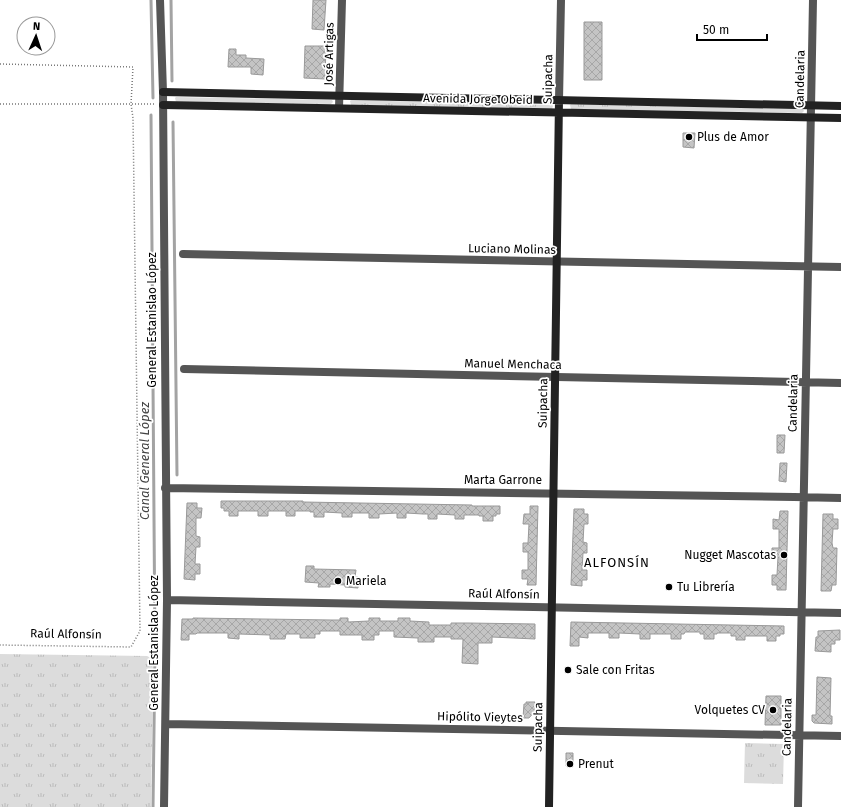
<svg xmlns="http://www.w3.org/2000/svg" width="841" height="807" viewBox="0 0 841 807" font-family="'Fira Sans',sans-serif">
<style>
.grass{fill:url(#grass-tufts)}
.lines{fill:none;stroke-linecap:round;stroke-linejoin:round}
.stream{stroke:#a3a3a3;stroke-width:3}
.building{fill:url(#building-cross-hatch);stroke:#999}
.path{stroke:#777;stroke-width:1.5;stroke-dasharray:1 2;stroke-linecap:butt}
.minor{stroke:#555;stroke-width:8}
.secondary{stroke:#222;stroke-width:8}
.poi-dot{fill:#000;stroke:#fff;stroke-width:1.5}
.labels{text-anchor:middle;dominant-baseline:central;stroke-width:3.5;stroke-linejoin:round;paint-order:stroke}
.street-label{font-size:12px;fill:#000;stroke:#fff}
.poi-label{font-size:12px;fill:#000;stroke:#fff;text-anchor:start}
.water-label{font-size:13px;font-style:italic;fill:#444;stroke:#fff}
.neighbourhood-label{font-size:13px;letter-spacing:1px;fill:#000;stroke:#fff}
</style>
<defs>
<pattern id="grass-tufts" width="24" height="20" patternUnits="userSpaceOnUse"><rect width="24" height="20" fill="#dcdcdc"/><path d="M3 7l-1-3M5 7V3M7 7l1-3M15 17l-1-3M17 17v-4M19 17l1-3" fill="none" stroke="#bbb"/></pattern>
<pattern id="building-cross-hatch" width="8" height="8" patternUnits="userSpaceOnUse"><rect width="8" height="8" fill="#c4c4c4"/><path d="M0 0l8 8M0 8l8-8" fill="none" stroke="#a7a7a7"/></pattern>
</defs>
<rect width="100%" height="100%" fill="#fff"/>
<path class="grass" d="M176,97L332,100L333,102L331,104L176,102L175,98Z
M351,100L552,105L553,106L552,109L351,105L350,101Z
M571,104L803,109L804,111L802,113L571,109L570,105Z
M0,654L147,656L153,659L151,807H0Z
M745,743L784,744L783,784L744,783Z"/>
<g class="lines">
<path class="stream" d="M151,0L153,98
M171,0L172,81
M151,115L155,652L153,807
M173,122L177,475"/>
</g>
<path class="building" d="M313,0H326L324,30L312,29Z
M584,22H602V80H584Z
M305,46H326L325,79L304,78Z
M229,49H236V55H246V58L264,59L263,75L251,74V67H228Z
M683,133H695L694,148L683,147Z
M777,435H785L784,453H777Z
M780,463H787L786,482L779,481Z
M221,501H303V502L472,505V506H500V514H496V516H493V521H483V516H479V515H464V519H455V515L437,514V519H428V514H423L406,513V518H397V513L379,514V518H369V513H352V517H342V513L324,512V517H314V512H310V511H295V516H286V511H268V516H258V511H238V516H229V511H224V508H221Z
M187,503H197V508H202L201,518H196V536L200,537V547H196L195,564H200V574H195V580L184,579Z
M530,506H538L536,585H527L528,579H522V570H528V552H523V543H528L529,524H523L524,514H530Z
M574,509H584V514H588V524H584L583,542L587,543V553H583L582,570H587V580H582V586L571,585Z
M780,511H788L786,590H777V585H772V575H777L778,557H772V548H779V529H773V519L779,520Z
M823,514H833V519H838V529H833L832,543L833,548H837L836,585H832L831,591H821Z
M306,566H314V569L356,570L355,577H358V588L345,587V585L330,584V587H318L319,583L305,582Z
M193,618L332,620H340V618H348V622L369,621V618H380V621H398V618H410V621L429,622V625H451V623H468L535,624V639L492,637V643H478V664L462,663L463,639H451V637H434V642H418V638L394,637V631H379V635H374V640H362V635H340V631H320V634H315V638H300V634H286L285,639H270V635L239,634V639L228,638V633H197L196,634H189V640H181L182,619H193Z
M571,622L784,626V634H780V636H776V641H767V636H745V640H736V636H731V633H717V634H714V639H704V634H700V632H685L684,634H681V639H671V634H650V639H640V634L619,633V638H609V633H588V638L579,637V646H570Z
M840,630V640H835V644H831V652L815,651L816,637H818V631Z
M817,677L831,678L830,716H832V724L814,723L812,721V715H816Z
M766,696H781V725H765Z
M526,702H535V711L529,718H523L524,704H526Z
M566,753H573V766H566Z"/>
<g class="lines">
<path class="path" d="M0,64L133,67L131,104L133,118L140,631L131,647L0,645
M0,104H154"/>
<path class="minor" d="M160,0L163,92L167,600L164,807
M559,100L561,0
M339,108L342,0
M183,254L841,267
M184,369L841,383
M165,488C391,492 616,493 841,498
M167,600L841,613
M166,724L841,736
M798,807L813,0"/>
<path class="secondary" d="M163,92L841,106
M163,105L841,118
M549,807L559,100"/>
</g>
<g class="poi-dot">
<circle cx="689" cy="137" r="4"/>
<circle cx="784" cy="555" r="4"/>
<circle cx="338" cy="581" r="4"/>
<circle cx="669" cy="587" r="4"/>
<circle cx="568" cy="670" r="4"/>
<circle cx="773" cy="710" r="4"/>
<circle cx="570" cy="764" r="4"/>
</g>
<g class="labels">
<g class="street-label">
<text transform="translate(329 54) rotate(-89)">José Artigas</text>
<text transform="translate(548 79) rotate(-89)">Suipacha</text>
<text transform="translate(800 79) rotate(-89)">Candelaria</text>
<text transform="translate(478 99) rotate(1)">Avenida Jorge Obeid</text>
<text transform="translate(512 249) rotate(1)">Luciano Molinas</text>
<text transform="translate(152 320) rotate(-90)">General Estanislao López</text>
<text transform="translate(513 364) rotate(1)">Manuel Menchaca</text>
<text transform="translate(543 403) rotate(-89)">Suipacha</text>
<text transform="translate(793 403) rotate(-89)">Candelaria</text>
<text x="503" y="480">Marta Garrone</text>
<text transform="translate(504 594) rotate(1)">Raúl Alfonsín</text>
<text transform="translate(66 634) rotate(1)">Raúl Alfonsín</text>
<text transform="translate(154 643) rotate(-90)">General Estanislao López</text>
<text transform="translate(480 717) rotate(1)">Hipólito Vieytes</text>
<text transform="translate(538 727) rotate(-89)">Suipacha</text>
<text transform="translate(787 727) rotate(-89)">Candelaria</text>
</g>
<g class="poi-label">
<text x="697" y="137">Plus de Amor</text>
<text x="776" y="555" text-anchor="end">Nugget Mascotas</text>
<text x="346" y="581">Mariela</text>
<text x="677" y="587">Tu Librería</text>
<text x="576" y="670">Sale con Fritas</text>
<text x="765" y="710" text-anchor="end">Volquetes CV</text>
<text x="578" y="764">Prenut</text>
</g>
<g class="water-label">
<text transform="translate(144 461) rotate(-90)">Canal General López</text>
</g>
<g class="neighbourhood-label">
<text x="617" y="562">ALFONSÍN</text>
</g>
</g>
<g transform="translate(36 36) rotate(3)"><circle r="19" fill="#ffffff" stroke="#999999"/>
<path d="M0-3L7 15L0 10L-7 15Z" fill="#000000"/>
<text y="-6" font-size="11" font-weight="bold" text-anchor="middle" fill="#000000">N</text>
</g>
<path d="M697 34v6h70v-6" fill="none" stroke="#000000" stroke-width="2"/>
<text x="703" y="34" font-size="12" fill="#000000" stroke="#ffffff" stroke-width="3" paint-order="stroke">50 m</text>
</svg>
